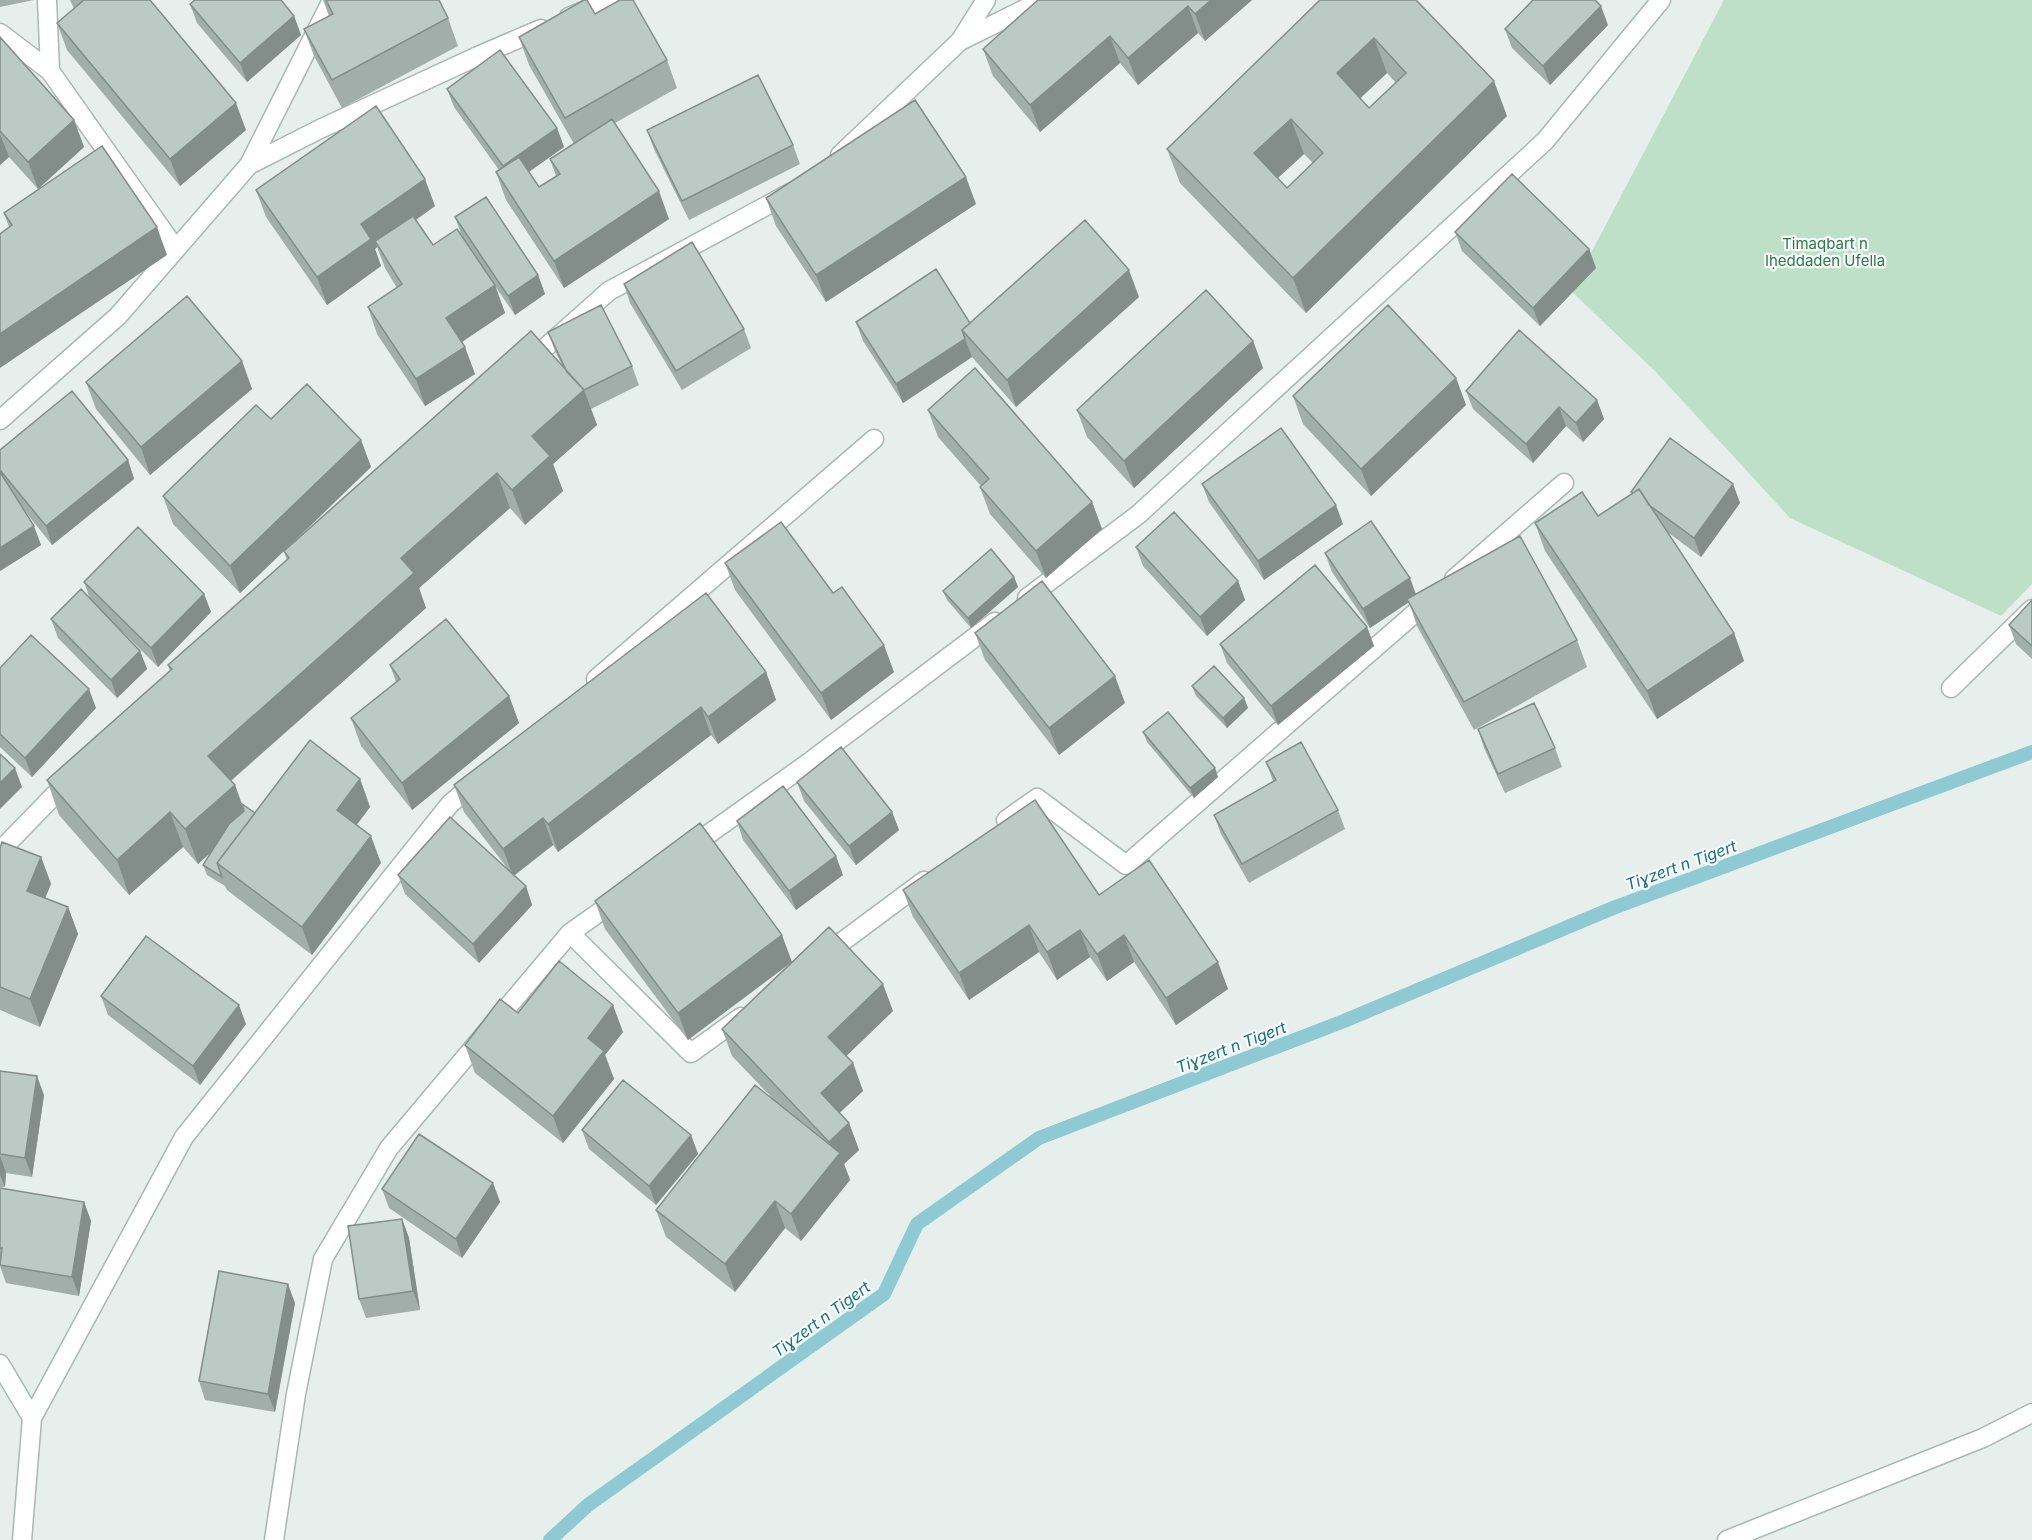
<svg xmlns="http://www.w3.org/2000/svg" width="2032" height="1540" viewBox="0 0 2032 1540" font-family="Inter,sans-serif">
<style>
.green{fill:#bfe0c8}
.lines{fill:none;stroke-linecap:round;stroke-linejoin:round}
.stream{stroke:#8ec9d4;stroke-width:14}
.minor-casing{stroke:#a8b8b2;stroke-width:21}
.minor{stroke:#fff;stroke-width:18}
.wall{fill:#a1aea9;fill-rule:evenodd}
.shaded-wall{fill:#838d89}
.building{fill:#bbcac4;stroke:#838d89;stroke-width:1.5;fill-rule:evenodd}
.labels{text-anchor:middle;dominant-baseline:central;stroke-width:4.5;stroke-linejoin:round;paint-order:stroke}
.park-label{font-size:15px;fill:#2d7a4b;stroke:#f7fbf9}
.water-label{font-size:16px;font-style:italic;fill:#1c6f80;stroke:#f7fbf9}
</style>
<rect width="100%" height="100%" fill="#e6efeb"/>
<path class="green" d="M1724,0H2032V584L2001,616L1790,518L1655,371L1571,291Z"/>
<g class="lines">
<path class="stream" d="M550,1540L588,1505L884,1294L917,1224L1039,1138L1344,1021L1613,908L2032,752"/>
<g class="minor-casing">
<path id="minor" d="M569,17L609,0
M0,33L50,71L47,0
M962,40L1043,0
M50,71L175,248
M840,155L960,41L986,0
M249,165L332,0
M528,363L609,291L790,193
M0,420L118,316L249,165L320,129L478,56L541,29
M1454,579L1564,483
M1027,598L1139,514L1545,141L1661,0
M596,679L874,439
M1951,688L2032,609
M1006,820L1037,798L1126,865L1431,599
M689,848L811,761L995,622
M0,851L70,779
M570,933L691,1053L741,1017
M823,956L924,881
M0,1364L32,1418
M22,1540L32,1418L184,1137L450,804L477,781
M274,1540L296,1394L323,1259L389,1148L570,933L618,899
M1727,1540L1983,1438L2032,1413"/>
</g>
<use href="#minor" class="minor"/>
</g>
<path class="wall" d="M0,0H34L0,7Z
M70,0H150L246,130L180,186L67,50L57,23L74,9Z
M323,0H439L448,18L458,46L342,108L314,56L304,29L329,16Z
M1038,0H1252L1205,41L1198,33L1138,85L1120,63L1040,132L993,76L983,49Z
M1320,0L1507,116L1306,313L1180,183L1167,149ZM1387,73L1396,83L1369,108L1360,98ZM1304,154L1313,163L1287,188L1277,178Z
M190,4L294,16L301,35L247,82L197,23Z
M595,14L667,60L677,88L615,123L669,219L564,288L506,200L496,172L499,170L454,107L447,89L557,128L564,147L529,172L539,187L556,176L550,159L574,144L529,65L519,37Z
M1608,25L1550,85L1512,48L1505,29Z
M0,37L74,120L84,147L38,189L9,157L0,165Z
M647,130L793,145L800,164L689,220L654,149Z
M256,190L435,206L416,220L433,245L461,234L455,217L538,275L545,294L515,315L495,286L505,313L461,342L475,374L425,406L377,334L368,307L397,288L385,268L377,247L375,249L381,266L327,305L266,217Z
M766,198L976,204L826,302L776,226Z
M4,213L167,255L9,227Z
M1455,232L1589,249L1596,268L1540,326L1462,251Z
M624,284L744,329L751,348L682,390L630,303Z
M1139,297L1016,407L972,357L903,403L863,341L856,322L970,323Z
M548,332L632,366L639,385L591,409L597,425L553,464L563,491L525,525L510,508L419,588L426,608L231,781L235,785L242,804L255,813L360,779L370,807L357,825L381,863L312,955L227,890L225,886L207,875L203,865L211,852L198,864L183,847L129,895L59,815L47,780L170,671L168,665L287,560L284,551L240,593L173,524L163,496L271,419L361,440L371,467L293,543L562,365L555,351Z
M1253,341L1263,368L1134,488L1087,437L1077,410Z
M242,361L252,389L150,475L96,409L86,382Z
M1456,378L1466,405L1371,496L1303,424L1293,396Z
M1466,391L1597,400L1604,419L1583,442L1566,426L1533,463L1473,409Z
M928,410L1092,502L1102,529L1046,578L990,514L980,487L981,486L938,437Z
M0,450L128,460L134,479L52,545L21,506L41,545L0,571Z
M1202,484L1343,524L1264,580L1209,502Z
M1733,484L1740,503L1701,557L1666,531L1734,633L1744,661L1657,719L1545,551L1535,523L1598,516L1632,494L1631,492Z
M1136,547L1238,581L1245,600L1207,636L1143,566Z
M1325,553L1416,594L1577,640L1587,667L1474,730L1417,626L1409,602L1370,628L1332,572Z
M725,563L833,593L894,672L831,720L735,590Z
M1014,577L1018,587L971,628L947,600L943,591Z
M84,582L204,594L211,612L158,667L121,630L140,651L147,669L117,698L58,638L51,619L90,599Z
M2032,600V659L2016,644L2009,625Z
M1367,627L1374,646L1278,725L1227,663L1220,644Z
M975,633L1125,703L1059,755L985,660Z
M390,665L509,696L519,723L412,810L361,746L351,718L396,682Z
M0,668L96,708L32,777L0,747Z
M766,672L776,700L718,744L711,735L558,852L553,845L514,876L526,886L532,905L479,963L405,894L398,875L511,873L464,812L454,785Z
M1192,686L1244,698L1248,708L1227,728L1196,696Z
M1478,729L1555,748L1562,767L1505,793L1484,748Z
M1143,732L1215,768L1218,777L1194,798L1147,742Z
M1266,762L1338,810L1345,829L1249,883L1221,834L1214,815L1273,781Z
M797,782L892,812L899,830L856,865L804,801Z
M737,821L843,875L796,910L743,840Z
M700,823L688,1040L605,929L595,901Z
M0,848L41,857L51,884L45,898L68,907L78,934L40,1027L0,1010Z
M903,890L1099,895L1228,989L1176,1025L1134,962L1107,981L1090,957L1057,980L1039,952L969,1000L913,917Z
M101,996L246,1024L200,1085L108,1015Z
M893,1011L846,1056L853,1063L863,1091L839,1113L849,1123L859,1150L844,1164L850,1180L801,1241L785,1228L735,1292L666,1237L656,1210L773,1099L732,1056L722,1029Z
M518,1013L623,1032L605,1055L614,1079L563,1143L475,1073L465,1045Z
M0,1071L44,1095L32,1177L6,1173L5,1187H0Z
M582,1130L691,1135L698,1154L656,1205L589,1149Z
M493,1183L500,1202L462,1258L389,1208L382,1189Z
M0,1188L84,1202L91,1221L79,1296L6,1283L0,1266Z
M402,1219L409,1238L420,1310L366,1318L359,1299Z
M295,1303L275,1412L205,1400L199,1381Z"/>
<path class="shaded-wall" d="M1211,0H1252L1205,41L1195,14Z
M1188,6L1198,33L1138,85L1128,58Z
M1601,6L1608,25L1550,85L1543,66Z
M294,16L301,35L247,82L240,63Z
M1110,36L1120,63L1040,132L1030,105Z
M1374,38L1387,73L1350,108L1337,73Z
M1494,81L1507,116L1306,313L1293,278Z
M236,103L246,130L180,186L170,159Z
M1291,119L1304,154L1267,188L1254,153Z
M74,120L84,147L38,189L28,162Z
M557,128L564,147L510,185L503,166Z
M0,134L9,157L0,165Z
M966,177L976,204L826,302L816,275Z
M425,179L435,206L378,246L375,241L377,247L375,249L381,266L327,305L317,277L361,224Z
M659,191L669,219L564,288L554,261Z
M157,227L167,255L0,368V334Z
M1589,249L1596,268L1540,326L1533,308Z
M1129,270L1139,297L1016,407L1007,380Z
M538,275L545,294L515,315L508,296Z
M495,285L505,313L456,346L446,318Z
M965,339L972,357L903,403L896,384Z
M1253,341L1263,368L1134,488L1124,461Z
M465,347L475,374L425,406L416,379Z
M242,361L252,389L150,475L141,447Z
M1456,378L1466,405L1371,496L1361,469Z
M584,390L597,425L553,464L563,491L525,525L512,490L532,436Z
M1597,400L1604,419L1583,442L1576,423Z
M1559,407L1566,426L1533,463L1526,444Z
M361,440L371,467L240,593L230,566Z
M128,460L134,479L52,545L46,526Z
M497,473L510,508L419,588L426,608L220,790L208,756L401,558Z
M1733,484L1740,503L1701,557L1694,538Z
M1092,502L1102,529L1046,578L1036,551Z
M1336,505L1343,524L1264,580L1258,561Z
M34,526L41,545L0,571V548Z
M1014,577L1018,587L971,628L968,618Z
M1410,578L1417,597L1407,599L1409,602L1370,628L1363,609Z
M1238,581L1245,600L1207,636L1200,617Z
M204,594L211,612L158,667L151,648Z
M1367,627L1374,646L1278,725L1271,706Z
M1734,633L1744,661L1657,719L1647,691Z
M884,645L894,672L831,720L821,693Z
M140,651L147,669L117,698L111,680Z
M766,672L776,700L718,744L708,717Z
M1115,676L1125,703L1059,755L1049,728Z
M89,689L96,708L32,777L25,758Z
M509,696L519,723L412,810L402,783Z
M1244,698L1248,708L1227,728L1223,718Z
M701,707L711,735L558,852L548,824Z
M15,768L22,787L0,809V783Z
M1215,768L1218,777L1194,798L1190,788Z
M360,779L370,807L347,837L337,810Z
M235,785L247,820L198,864L185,829Z
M170,812L183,847L129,895L117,860Z
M892,812L899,830L856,865L849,846Z
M543,818L553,845L513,876L503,849Z
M371,836L381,863L312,955L302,927Z
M836,856L843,875L796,910L789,891Z
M41,857L51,884L37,918L27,891Z
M526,886L532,905L479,963L473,944Z
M68,907L78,934L40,1027L30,999Z
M1029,925L1039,952L969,1000L959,973Z
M1080,930L1090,957L1057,980L1047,952Z
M782,935L792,962L688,1040L678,1013Z
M1124,935L1134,962L1107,981L1097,954Z
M1218,962L1228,989L1176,1025L1166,998Z
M883,984L893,1011L838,1064L828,1037Z
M239,1005L246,1024L200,1085L193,1066Z
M613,1005L623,1032L605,1055L614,1079L563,1143L553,1116L588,1038Z
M853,1063L863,1091L831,1121L821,1093Z
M37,1076L44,1095L32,1177L25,1158Z
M849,1123L859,1150L844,1164L850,1180L801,1241L791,1214L835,1159L829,1142Z
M691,1135L698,1154L656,1205L649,1186Z
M0,1156L6,1173L5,1187L0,1175Z
M493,1183L500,1202L462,1258L456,1239Z
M775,1201L785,1228L735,1292L725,1264Z
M84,1202L91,1221L79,1296L72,1277Z
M402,1219L409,1238L420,1310L413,1291Z
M288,1284L295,1303L275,1412L268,1394Z"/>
<path class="building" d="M84,0H150L236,103L170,159L57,23Z
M195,0H281L294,16L240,63L190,4Z
M326,0H439L448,18L332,80L304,29L333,14Z
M584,0H587L595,14L620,0H633L667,60L565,118L519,37Z
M1038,0H1211L1195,14L1188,6L1128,58L1110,36L1030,105L983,49Z
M1320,0H1416L1494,81L1293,278L1167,149ZM1374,38L1406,73L1369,108L1337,73ZM1291,119L1323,153L1287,188L1254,153Z
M1533,0H1595L1601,6L1543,66L1505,29Z
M0,37L74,120L28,162L0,131Z
M500,50L557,128L503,166L447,89Z
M758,75L793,145L682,201L647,130Z
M915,100L966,177L816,275L766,198Z
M376,106L425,179L361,224L371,239L317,277L256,190Z
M612,119L659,191L554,261L496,172L519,157L539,187L560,174L550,159Z
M102,146L157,227L0,334V234L12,225L4,213Z
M1512,174L1589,249L1533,308L1455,232Z
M486,197L538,275L508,296L455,217Z
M413,216L433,245L457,229L495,285L446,318L465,347L416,379L368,307L402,284L375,241Z
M1085,220L1129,270L1007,380L962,330Z
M692,242L744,329L676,371L624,284Z
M936,269L970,323L962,330L965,339L896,384L856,322Z
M1206,290L1253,341L1124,461L1077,410Z
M187,296L242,361L141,447L86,382Z
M601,305L632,366L584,390L567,372L548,332Z
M1388,305L1456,378L1361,469L1293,396Z
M1519,330L1597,400L1576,423L1559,407L1526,444L1466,391Z
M531,331L584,390L532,436L550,456L512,490L497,473L401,558L414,573L208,756L235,785L185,829L170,812L117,860L47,780L172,669L168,665L289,558L284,551Z
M975,368L1092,502L1036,551L980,487L989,479L928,410Z
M307,384L361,440L230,566L163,496L256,405L271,419Z
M72,391L128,460L46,526L0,470V450Z
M1281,428L1336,505L1258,561L1202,484Z
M1670,438L1733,484L1694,538L1649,505L1639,489L1633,493L1631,492Z
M0,472L34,526L0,548Z
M1639,489L1734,633L1647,691L1535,523L1582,492L1598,516Z
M1174,512L1238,581L1200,617L1136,547Z
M1371,521L1410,578L1363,609L1325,553Z
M781,522L833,593L842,587L884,645L821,693L725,563Z
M138,527L204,594L151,648L84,582Z
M1520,536L1577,640L1464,702L1407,599Z
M991,549L1014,577L968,618L943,591Z
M1315,565L1367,627L1271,706L1220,644Z
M1042,581L1115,676L1049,728L975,633Z
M81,589L140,651L111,680L51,619Z
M706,593L766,672L708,717L701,707L548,824L543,818L503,849L454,785Z
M2032,600V646L2009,625Z
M446,619L509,696L402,783L351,718L400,679L390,665Z
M31,635L89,689L25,758L0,734V668Z
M1214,666L1244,698L1223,718L1192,686Z
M1534,703L1555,748L1498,774L1478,729Z
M1168,712L1215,768L1190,788L1143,732Z
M310,740L360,779L337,810L371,836L302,927L217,863Z
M1301,742L1338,810L1242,864L1214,815L1276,780L1266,762Z
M841,747L892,812L849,846L797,782Z
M0,754L15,768L0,783Z
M783,786L836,856L789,891L737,821Z
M1035,800L1099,895L1149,860L1218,962L1166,998L1124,935L1097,954L1080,930L1047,952L1029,925L959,973L903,890Z
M242,804L255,813L217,863L222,877L203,865L229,824L244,811Z
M450,817L526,886L473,944L398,875Z
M700,823L782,935L678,1013L595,901Z
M2,842L41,857L27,891L68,907L30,999L0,987V848Z
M829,927L883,984L828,1037L853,1063L821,1093L849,1123L829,1142L722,1029Z
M146,936L239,1005L193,1066L101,996Z
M559,961L613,1005L588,1038L604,1051L553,1116L465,1045L500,999L518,1013Z
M0,1071L37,1076L25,1158L0,1154Z
M623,1080L691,1135L649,1186L582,1130Z
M755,1085L840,1153L791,1214L775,1201L725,1264L656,1210Z
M419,1134L493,1183L456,1239L382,1189Z
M0,1188L84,1202L72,1277L0,1265L2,1248H0Z
M402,1219L413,1291L359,1299L348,1226Z
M219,1271L288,1284L268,1394L199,1381Z"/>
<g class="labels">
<g class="park-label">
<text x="1825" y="243">Timaqbart n<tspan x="1825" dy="17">Iḥeddaden Ufella</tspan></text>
</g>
<g class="water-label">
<text transform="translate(1681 865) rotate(-20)">Tiɣzert n Tigert</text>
<text transform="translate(1231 1047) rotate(-21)">Tiɣzert n Tigert</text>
<text transform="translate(821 1319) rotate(-36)">Tiɣzert n Tigert</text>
</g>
</g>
</svg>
